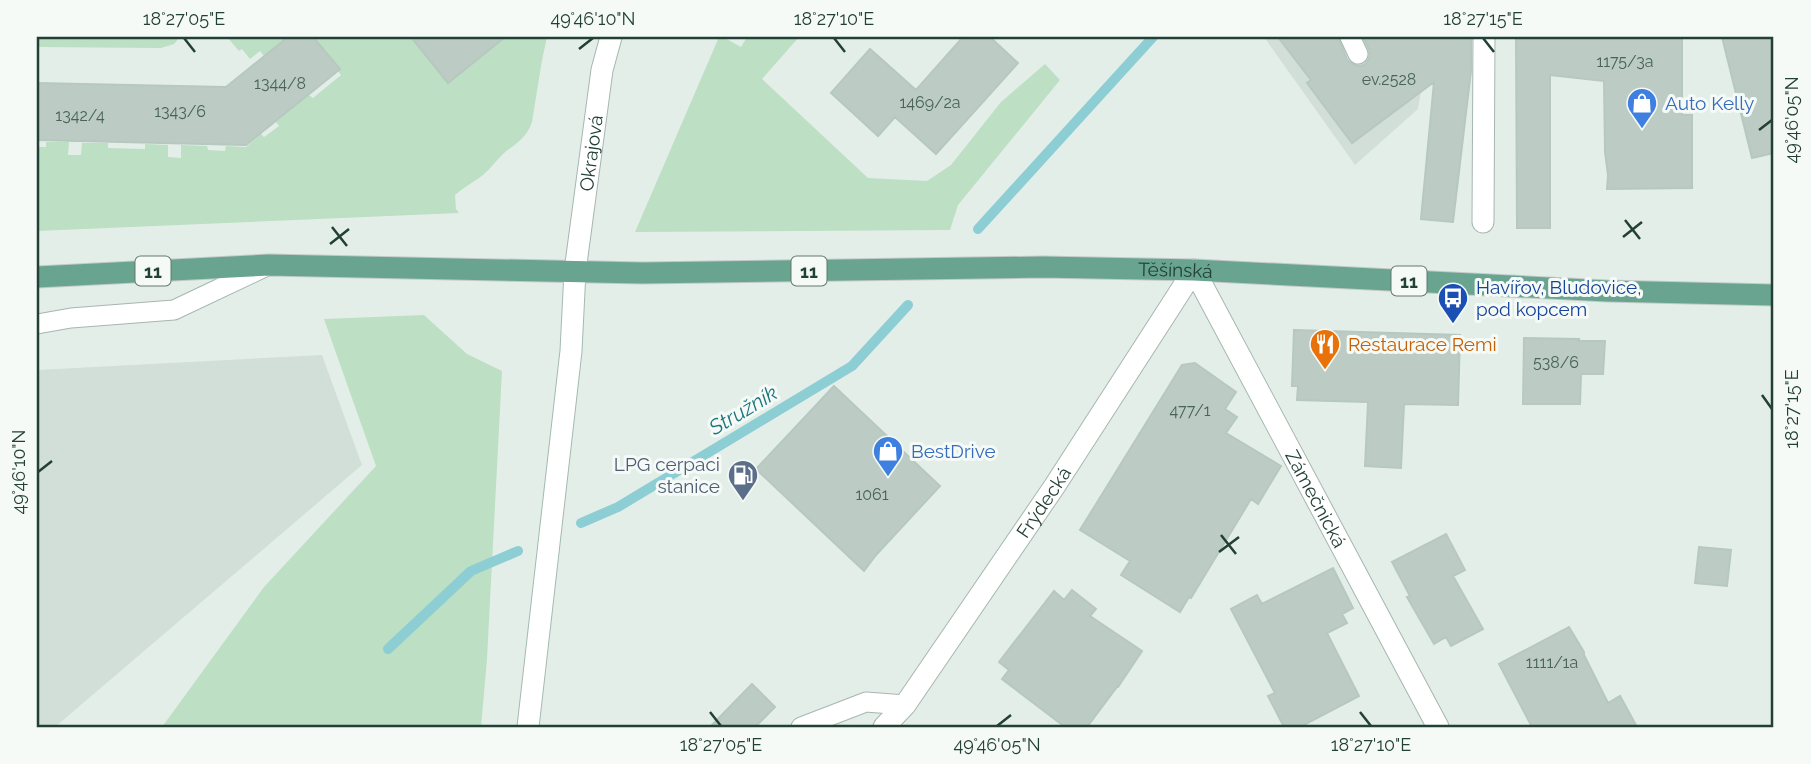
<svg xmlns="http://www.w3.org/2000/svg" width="1811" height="764" viewBox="0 0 1811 764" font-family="Raleway,sans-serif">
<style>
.built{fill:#d2ded8}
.green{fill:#bddfc3}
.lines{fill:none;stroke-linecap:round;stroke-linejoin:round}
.stream{stroke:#8cced3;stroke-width:10}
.building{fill:#bcccc4;stroke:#b6c8bf;stroke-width:2}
.lane-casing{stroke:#a6b6b0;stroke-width:21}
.street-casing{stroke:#a6b6b0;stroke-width:23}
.secondary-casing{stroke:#a2bab0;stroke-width:23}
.primary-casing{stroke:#c1cac7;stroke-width:23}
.lane{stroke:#fff;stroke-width:19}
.street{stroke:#fff;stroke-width:21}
.secondary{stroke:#fff;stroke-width:21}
.primary{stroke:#68a490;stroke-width:21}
.ticks{fill:none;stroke:#234036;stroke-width:2.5}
.labels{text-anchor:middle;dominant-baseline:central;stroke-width:6;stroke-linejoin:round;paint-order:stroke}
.number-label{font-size:16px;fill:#49635a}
.shield{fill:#f5faf7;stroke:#627870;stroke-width:2}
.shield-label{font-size:18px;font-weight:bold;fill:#234036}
.shop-label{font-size:19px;fill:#366cbe;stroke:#f5faf7;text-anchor:start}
.street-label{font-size:19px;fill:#234036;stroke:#f5faf7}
.transit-label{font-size:19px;fill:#164399;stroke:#f5faf7;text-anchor:start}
.food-label{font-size:19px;fill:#c56008;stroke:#f5faf7;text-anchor:start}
.service-label{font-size:19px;fill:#4e5e75;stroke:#f5faf7;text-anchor:end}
.water-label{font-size:21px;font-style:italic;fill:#1b757e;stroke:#f5faf7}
.neatline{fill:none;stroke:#234036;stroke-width:2.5}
.ticks-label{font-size:18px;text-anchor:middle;fill:#234036}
</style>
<rect width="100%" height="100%" fill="#e4eee9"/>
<path class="built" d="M1264,37H1427L1429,43L1418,109L1355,165Z
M322,355L362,465L55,727H37V370Z"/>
<path class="green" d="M37,37H180L174,44L161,48L37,47Z
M227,37H289L265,57L260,51L250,59L242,49L239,51Z
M311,37H547L542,60L532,122C526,140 515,143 502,155C496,161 490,169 483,175C474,182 464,187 455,195L456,209L459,213L37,231V147H46V142H69L68,155H81L82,143H108V148L145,149V144L168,145V157L181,158V145L207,146L208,150L225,151L226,146L246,147L261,134L264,137L279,126L276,122L309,95L313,98L341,75Z
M719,37H723L741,47L747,37H799L762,79L868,178L927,181L951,165L1001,102L1045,64L1060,80L958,205L950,230L635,232Z
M424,315L467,354L502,371L487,659L481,727H162L264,587L376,466L324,319Z"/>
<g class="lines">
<path class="stream" d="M978,229L1153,37
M581,523L618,507L852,366L908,305
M388,649L471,571L518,551"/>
</g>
<path class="building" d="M288,37H313L340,69L246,145L37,140V83L226,87Z
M411,37H505L448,83Z
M963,37H990L1018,63L936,154L895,117L878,136L831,93L870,49L916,90Z
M1278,37H1338L1347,60L1352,64L1358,66L1364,65L1368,60L1370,56L1369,49L1363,37H1471V71L1453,222L1421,219L1434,82L1352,143L1307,83L1311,80Z
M1516,37H1682V115H1692V188L1607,189L1608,175L1605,152L1604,81L1550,75V228H1517Z
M1722,37H1774V153L1752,158Z
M1294,330L1460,335L1458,405L1404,404L1401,468L1365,466L1368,402L1297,400L1298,386H1292Z
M1524,338L1579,339V341H1605L1603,374H1581L1580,404H1523Z
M1195,363L1236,392L1225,409L1237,417L1226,433L1281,466L1258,504L1251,499L1191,598L1189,597L1180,612L1121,575L1130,561L1080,530L1182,365Z
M834,386L940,486L876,555L864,571L756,469Z
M1446,534L1465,570L1453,576L1483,629L1451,646L1446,637L1434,644L1407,597L1410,596L1392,562Z
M1699,547L1731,550L1727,586L1695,583Z
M1333,568L1353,608L1342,614L1347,623L1327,633L1359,696L1300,727H1284L1268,696L1275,693L1231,609L1257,595L1262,604Z
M1072,590L1096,609L1090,616L1142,651L1118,687H1117L1087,727H1065L1002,679L1009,670L999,662L1054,591L1064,600Z
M1569,627L1584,652V655L1608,703L1620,696L1637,727H1532L1499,664Z
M752,684L775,707L755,727H710Z"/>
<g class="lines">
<g class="lane-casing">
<path id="lane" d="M1350,37L1358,54
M37,324L71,318L174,310L267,266
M801,727L866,702L905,705"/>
</g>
<g class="street-casing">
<g id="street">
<path d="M1483,222L1484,37"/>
<path id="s1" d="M575,271L602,70L611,37"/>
<path id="s2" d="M884,727L905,705L1054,487L1194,270L1438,727"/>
</g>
</g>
<g class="secondary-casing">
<path id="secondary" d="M528,727L571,351L575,271"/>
</g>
<g class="primary-casing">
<g id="primary">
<path id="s3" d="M37,277L269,265L642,273L1043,267L1194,270L1607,291L1774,295"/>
</g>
</g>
<use href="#lane" class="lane"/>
<use href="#street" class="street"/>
<use href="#secondary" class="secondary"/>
<use href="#primary" class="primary"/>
</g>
<path class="ticks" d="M184,38L195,52M834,38L845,52M1483,38L1494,52M579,49L593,38M1759,130L1772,120M1625,220L1640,239M332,227L347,246M1623,237L1642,222M330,244L349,229M1762,395L1772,409M38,472L52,461M1221,535L1236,554M1219,552L1239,537M710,712L721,726M1360,712L1371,726M997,726L1011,715"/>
<defs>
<g id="shop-pin" transform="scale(1.575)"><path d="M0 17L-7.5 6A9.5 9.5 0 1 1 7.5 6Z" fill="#3f7fe0" stroke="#f5faf7"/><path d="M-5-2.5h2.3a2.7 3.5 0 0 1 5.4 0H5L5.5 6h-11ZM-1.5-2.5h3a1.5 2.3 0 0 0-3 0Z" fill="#fff"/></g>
<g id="bus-pin" transform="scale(1.575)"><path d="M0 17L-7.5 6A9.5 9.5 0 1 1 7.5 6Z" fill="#1a4fb4" stroke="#f5faf7"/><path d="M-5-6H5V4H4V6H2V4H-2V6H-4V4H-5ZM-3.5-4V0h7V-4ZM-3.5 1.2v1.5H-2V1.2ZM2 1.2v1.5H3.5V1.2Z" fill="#fff"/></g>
<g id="restaurant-pin" transform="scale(1.575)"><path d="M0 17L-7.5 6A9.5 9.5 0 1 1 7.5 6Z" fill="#e8710a" stroke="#f5faf7"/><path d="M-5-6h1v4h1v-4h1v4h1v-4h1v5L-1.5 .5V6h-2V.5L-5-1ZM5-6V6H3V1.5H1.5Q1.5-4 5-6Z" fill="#fff"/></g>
<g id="fuel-pin" transform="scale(1.575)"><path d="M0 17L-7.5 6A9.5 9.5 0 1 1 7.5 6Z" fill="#5c6f8a" stroke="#f5faf7"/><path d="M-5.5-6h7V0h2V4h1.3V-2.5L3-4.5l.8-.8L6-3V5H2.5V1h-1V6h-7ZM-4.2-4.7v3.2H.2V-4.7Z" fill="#fff"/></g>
</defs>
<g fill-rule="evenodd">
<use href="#shop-pin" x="1642" y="103"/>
<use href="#bus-pin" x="1453" y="298"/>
<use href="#restaurant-pin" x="1325" y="344"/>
<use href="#shop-pin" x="888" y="451"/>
<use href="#fuel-pin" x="743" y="475"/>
</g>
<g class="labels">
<g class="number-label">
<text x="1625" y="61">1175/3a</text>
<text x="1389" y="79">ev.2528</text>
<text x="280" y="83">1344/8</text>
<text x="930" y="102">1469/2a</text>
<text x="180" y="111">1343/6</text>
<text x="80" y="115">1342/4</text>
<text x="1556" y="362">538/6</text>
<text x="1190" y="410">477/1</text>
<text x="872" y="494">1061</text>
<text x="1552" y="662">1111/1a</text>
</g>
<g class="shield">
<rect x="135.5" y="256.5" width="35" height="29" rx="5"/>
<rect x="791.5" y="256.5" width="35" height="29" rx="5"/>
<rect x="1391.5" y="266.5" width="35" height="29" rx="5"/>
</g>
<g class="shield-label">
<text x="153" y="271">11</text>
<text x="809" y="271">11</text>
<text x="1409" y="281">11</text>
</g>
<g class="shop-label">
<text x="1665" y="103">Auto Kelly</text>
<text x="911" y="451">BestDrive</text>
</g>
<g class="street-label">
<text stroke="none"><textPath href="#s1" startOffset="119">Okrajová</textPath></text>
<text stroke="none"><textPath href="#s3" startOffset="1139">Těšínská</textPath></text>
<text stroke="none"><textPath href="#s2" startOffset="812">Zámečnická</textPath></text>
<text stroke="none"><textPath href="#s2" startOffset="276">Frýdecká</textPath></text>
</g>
<g class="transit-label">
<text x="1476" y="287">Havířov, Bludovice,<tspan x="1476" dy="22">pod kopcem</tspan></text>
</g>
<g class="food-label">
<text x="1348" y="344">Restaurace Remi</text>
</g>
<g class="service-label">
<text x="720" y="464">LPG cerpaci<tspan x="720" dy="22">stanice</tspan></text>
</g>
<g class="water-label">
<text transform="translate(743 410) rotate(-31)">Stružník</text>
</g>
</g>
<rect width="1811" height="764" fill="none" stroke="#f5faf7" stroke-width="77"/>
<rect x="38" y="38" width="1734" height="688" class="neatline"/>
<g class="ticks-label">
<text x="184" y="25">18°27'05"E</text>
<text x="593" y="25">49°46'10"N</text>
<text x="834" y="25">18°27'10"E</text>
<text x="1483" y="25">18°27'15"E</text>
<text transform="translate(1792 120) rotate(-90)" y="6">49°46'05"N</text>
<text transform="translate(1792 409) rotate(-90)" y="6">18°27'15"E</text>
<text transform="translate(19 472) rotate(-90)" y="6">49°46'10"N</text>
<text x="721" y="751">18°27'05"E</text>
<text x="997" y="751">49°46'05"N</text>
<text x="1371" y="751">18°27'10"E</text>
</g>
</svg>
